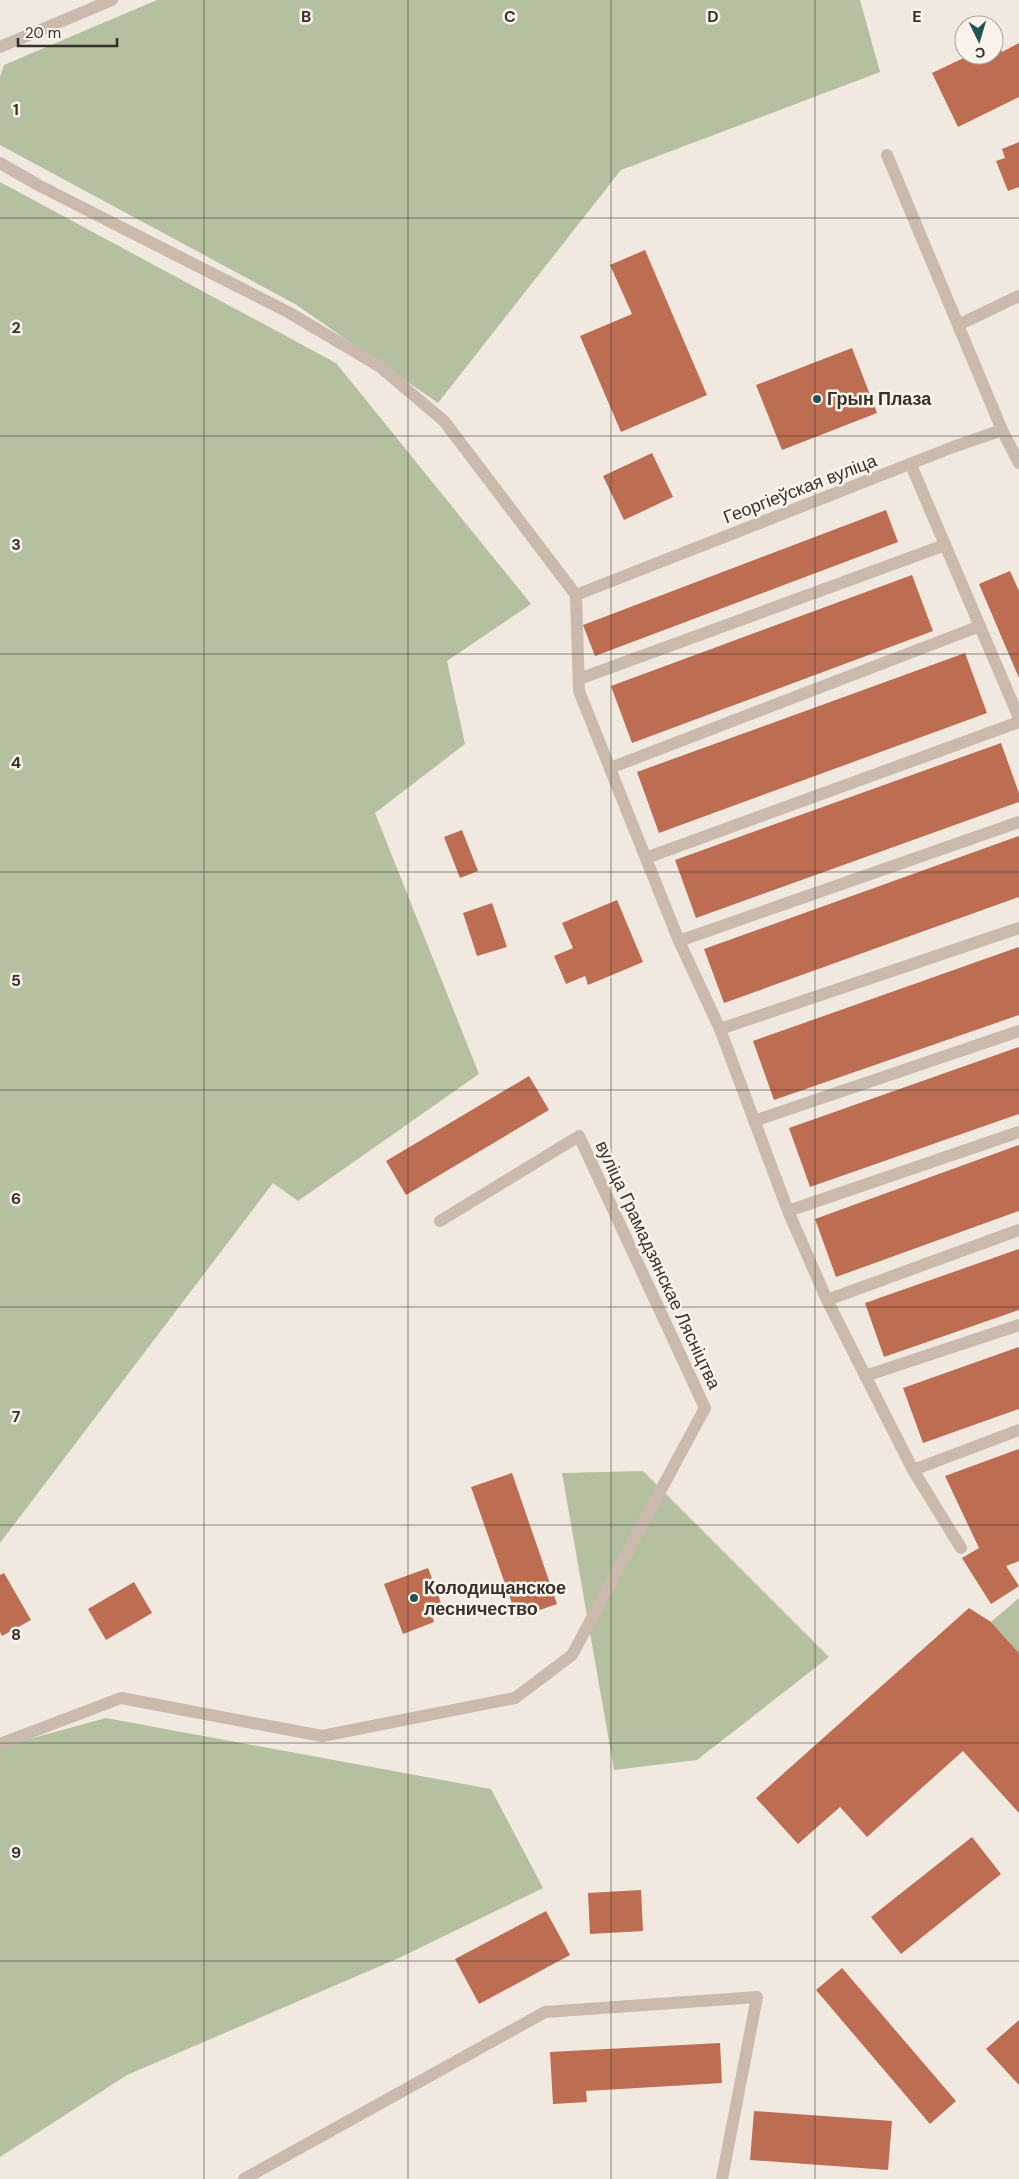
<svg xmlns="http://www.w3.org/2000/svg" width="1019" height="2179" viewBox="0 0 1019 2179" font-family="'DM Sans',sans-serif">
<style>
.green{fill:#b5c0a1}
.building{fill:#bd6d52}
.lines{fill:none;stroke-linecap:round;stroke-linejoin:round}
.minor{stroke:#c9baad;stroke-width:12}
.grid{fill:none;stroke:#382f2b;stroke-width:1;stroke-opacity:0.55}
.poi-dot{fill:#235356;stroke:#f9f3ec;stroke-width:2}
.labels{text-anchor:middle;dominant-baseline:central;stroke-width:5;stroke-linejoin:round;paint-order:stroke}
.poi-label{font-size:18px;font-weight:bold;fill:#382f2b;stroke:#f9f3ec;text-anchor:start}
.street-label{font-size:18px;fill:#382f2b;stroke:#f9f3ec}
.grid-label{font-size:16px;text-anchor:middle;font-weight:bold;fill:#382f2b;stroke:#f9f3ec;stroke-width:5;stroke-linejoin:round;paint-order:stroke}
</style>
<rect width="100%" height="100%" fill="#f1e9e0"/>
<path class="green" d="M157,0H860L880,72L621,170L438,403L295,304L0,145V77L4,65Z
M0,182L336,363L531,604L447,661L465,744L375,813L479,1074L298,1201L273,1183L0,1543Z
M643,1471L829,1657L697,1760L614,1770L562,1473Z
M1019,1598V1653L991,1622Z
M106,1718L491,1789L543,1888L399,1958L127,2075L0,2157V1747Z"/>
<path class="building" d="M998,42L1002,52L1019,43V97L958,127L932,73L970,55H994V44Z
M1019,142V187L1008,191L996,161L1005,158L1002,149Z
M645,250L707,395L621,432L580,336L632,314L610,265Z
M852,348L877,413L782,450L756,385Z
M652,453L673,497L624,520L603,476Z
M886,510L898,542L595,656L583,625Z
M1010,571L1019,591V678L979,584Z
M912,575L933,631L632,743L611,686Z
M965,653L987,713L659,833L637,772Z
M1001,743L1019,793V802L696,918L675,860Z
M462,830L478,871L460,878L444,837Z
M1019,836V897L724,1003L704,949Z
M617,900L643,962L588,985L585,976L566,984L554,956L573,948L562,923Z
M492,903L507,947L477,956L463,913Z
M1019,947V1015L774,1100L753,1041Z
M1019,1047V1114L810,1187L789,1128Z
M529,1076L549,1110L406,1195L386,1161Z
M1019,1145V1211L836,1277L815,1219Z
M1019,1249V1310L884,1357L865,1303Z
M1019,1347V1409L923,1443L903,1388Z
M1019,1449V1561L1006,1566L1019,1586L991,1604L962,1558L979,1548L945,1476Z
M512,1473L557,1604L517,1618L471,1487Z
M428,1568L444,1611L432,1616L434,1622L403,1634L384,1584Z
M4,1573L31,1620L2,1636L0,1632V1575Z
M134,1582L152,1613L106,1640L88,1609Z
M969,1608L991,1622L1019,1653V1813L963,1751L867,1837L840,1807L798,1844L756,1798Z
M972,1837L1001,1874L901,1954L871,1917Z
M641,1890L643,1931L590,1934L588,1893Z
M546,1911L570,1955L479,2004L455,1959Z
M842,1968L956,2101L930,2124L816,1990Z
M1019,2020V2085L986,2049Z
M720,2043L722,2083L586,2091L587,2102L553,2104L550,2052Z
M754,2111L892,2121L888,2170L750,2160Z"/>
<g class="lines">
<path class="minor" d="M0,47L112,0
M887,155L1002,430
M0,163L40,186L288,312L379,366L444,421L576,595L579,691L679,941L720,1029L788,1211L827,1300L913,1470L961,1548
M958,325L1019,296
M911,465L1019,718
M576,595L953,447L1002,430L1019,463
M579,679L945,545
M610,768L980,626
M646,858L1019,722
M679,941L1019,822
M720,1029L1019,928
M754,1121L1019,1031
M788,1211L1019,1132
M827,1300L1019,1230
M865,1376L1019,1325
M913,1470L1019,1430
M0,1744L121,1698L322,1736L515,1698L572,1655L705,1408L579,1136L440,1221
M244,2179L545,2012L757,1997L722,2179"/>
</g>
<path class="grid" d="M204,0V2179M408,0V2179M611,0V2179M815,0V2179M0,218H1019M0,436H1019M0,654H1019M0,872H1019M0,1090H1019M0,1307H1019M0,1525H1019M0,1743H1019M0,1961H1019"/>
<g class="poi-dot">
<circle cx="817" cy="399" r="5"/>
<circle cx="414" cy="1598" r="5"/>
</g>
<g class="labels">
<g class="poi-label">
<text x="827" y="399">Грын Плаза</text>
<text x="424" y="1588">Колодищанское<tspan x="424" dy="21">лесничество</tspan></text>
</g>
<g class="street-label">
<text transform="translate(800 489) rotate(-21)">Георгіеўская вуліца</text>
<text transform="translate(658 1265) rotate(65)">вуліца Грамадзянскае Лясніцтва</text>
</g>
</g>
<g class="grid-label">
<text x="306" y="22">B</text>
<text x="510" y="22">C</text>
<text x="713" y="22">D</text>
<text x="917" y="22">E</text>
<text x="16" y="115">1</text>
<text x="16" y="333">2</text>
<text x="16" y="550">3</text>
<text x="16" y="768">4</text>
<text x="16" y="986">5</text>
<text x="16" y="1204">6</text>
<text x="16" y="1422">7</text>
<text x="16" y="1640">8</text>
<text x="16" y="1858">9</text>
</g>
<g transform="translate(979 40) rotate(175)"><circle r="24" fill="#f9f3ec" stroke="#aca59f"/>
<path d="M0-4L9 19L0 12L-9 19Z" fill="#235356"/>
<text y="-8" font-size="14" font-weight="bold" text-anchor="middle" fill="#382f2b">С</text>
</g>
<path d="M18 38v8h99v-8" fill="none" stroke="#382f2b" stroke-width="2.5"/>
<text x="25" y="38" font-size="15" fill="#382f2b" stroke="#f9f3ec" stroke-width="4" paint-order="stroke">20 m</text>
</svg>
